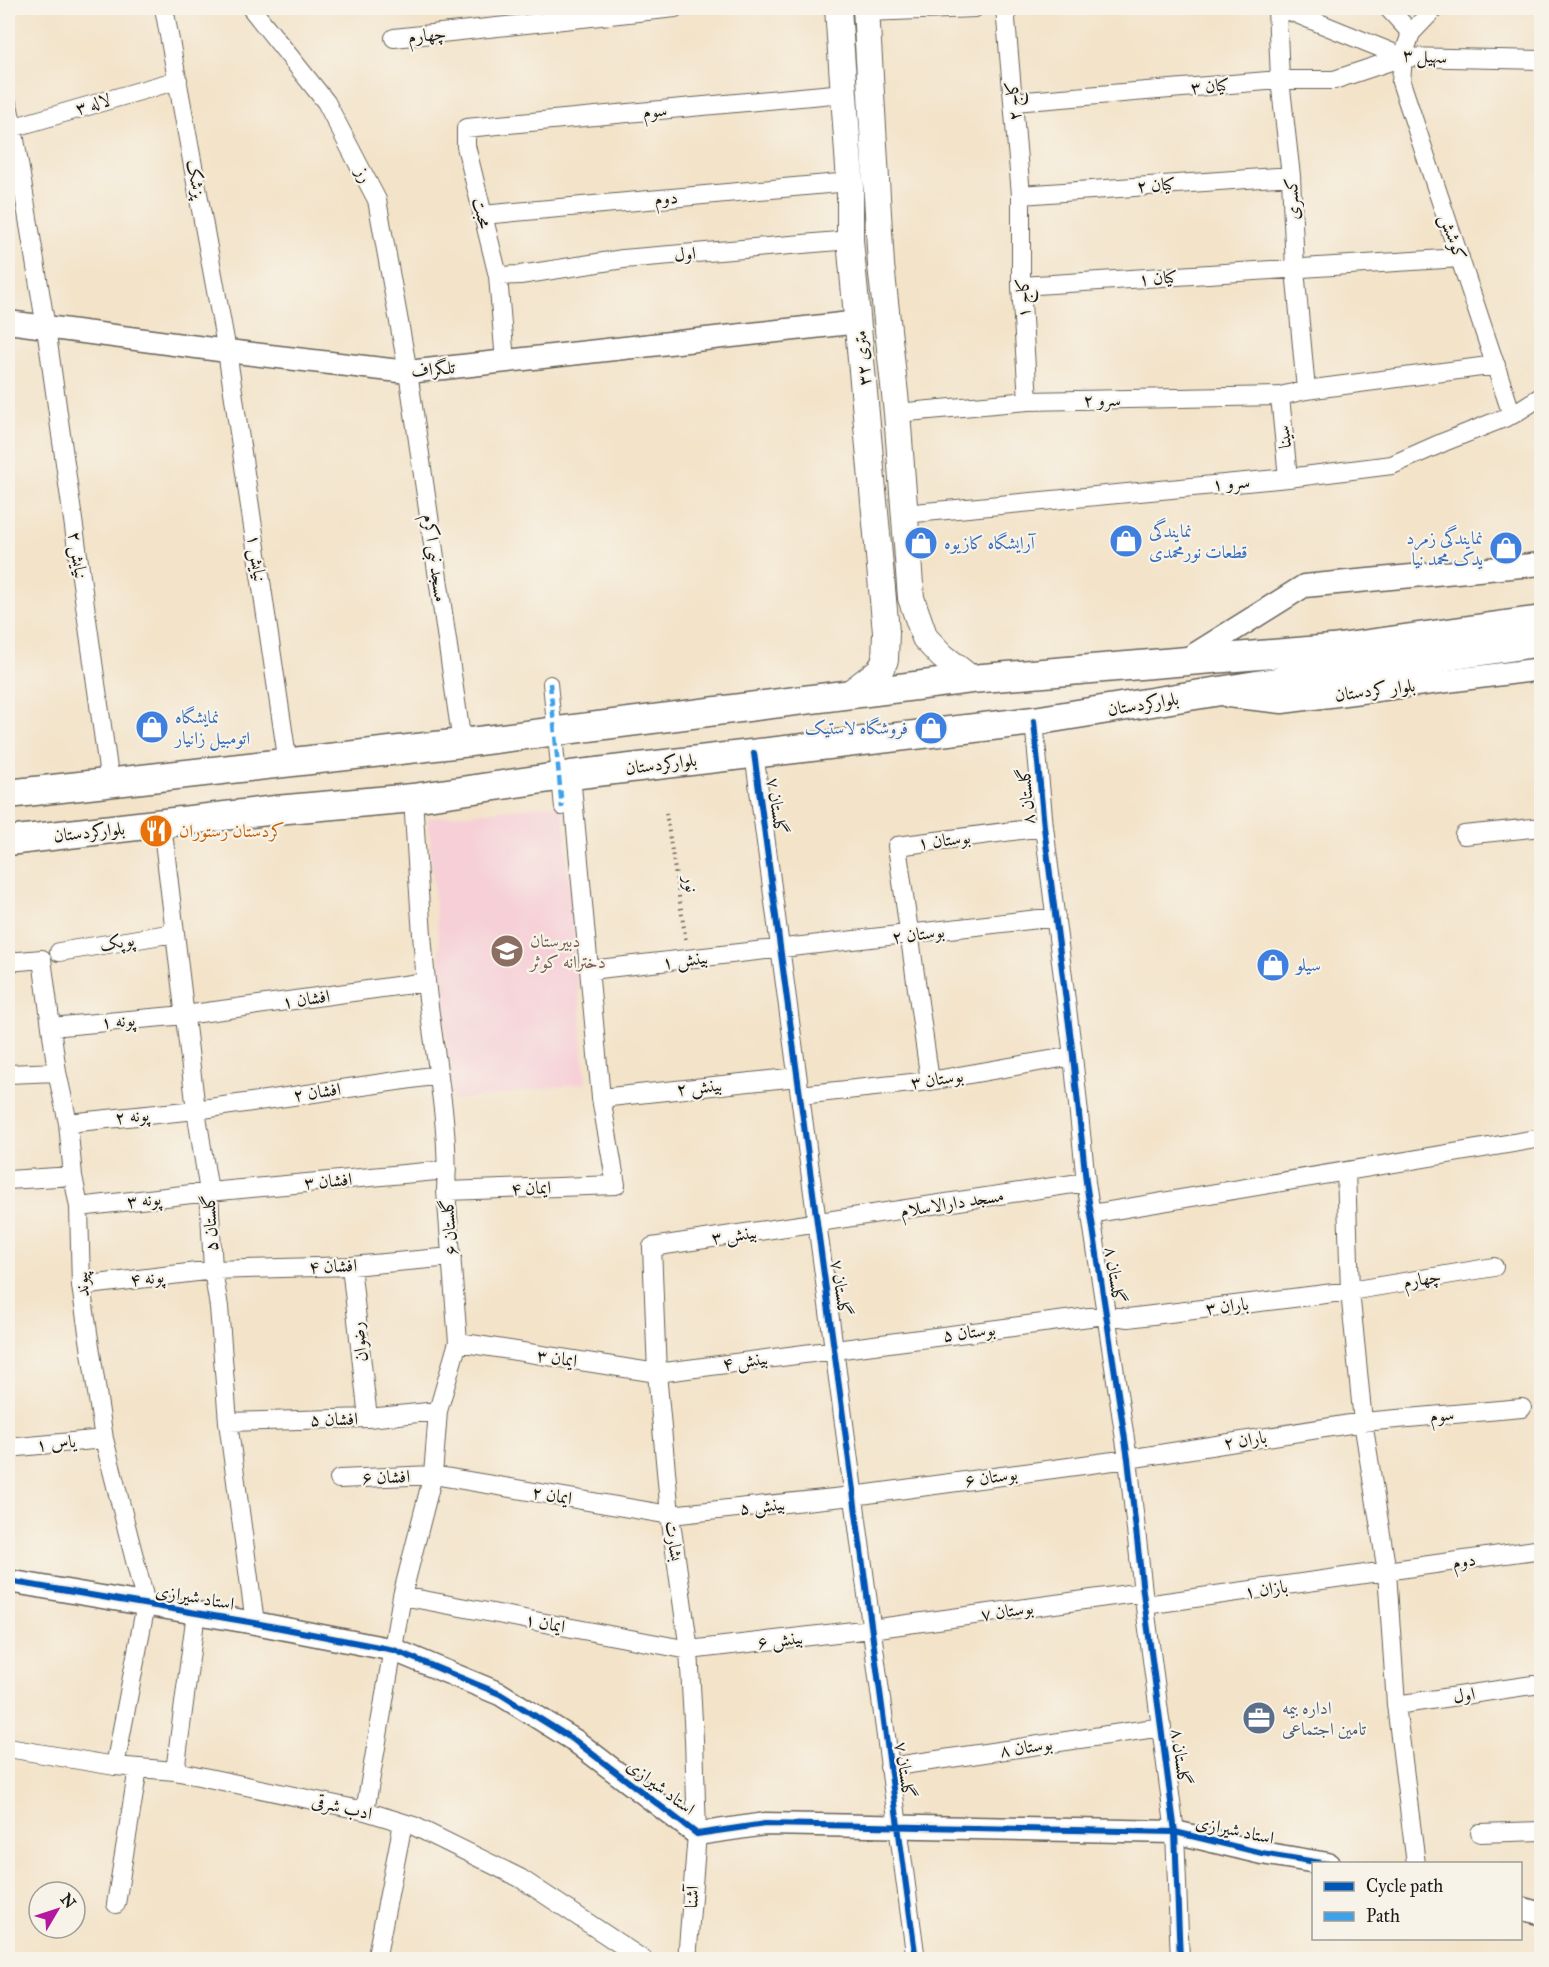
<svg xmlns="http://www.w3.org/2000/svg" width="1549" height="1967" viewBox="0 0 1549 1967" font-family="'IM FELL Great Primer',Amiri,serif">
<style>
.built{fill:#f6cfd7}
.lines{fill:none;stroke-linecap:round;stroke-linejoin:round}
.pedestrian-casing{stroke:#676259;stroke-width:16}
.minor-casing{stroke:#676259;stroke-width:20}
.tertiary-casing{stroke:#676259;stroke-width:25}
.secondary-casing{stroke:#676259;stroke-width:28}
.primary-casing{stroke:#676259;stroke-width:31}
.path{stroke:#676259;stroke-width:4;stroke-dasharray:1.5 4.5;stroke-linecap:butt}
.pedestrian{stroke:#fff;stroke-width:14}
.minor{stroke:#fff;stroke-width:18}
.tertiary{stroke:#fff;stroke-width:22}
.secondary{stroke:#fff;stroke-width:26}
.primary{stroke:#fff;stroke-width:28}
.quiet{stroke:#3da2ea;stroke-width:4.5;stroke-dasharray:9 4.5;stroke-linecap:butt}
.cycleway-casing{stroke:#f7f3e8;stroke-width:10}
.cycleway{stroke:#0057b8;stroke-width:6}
.labels{text-anchor:middle;dominant-baseline:central;stroke-width:4.5;stroke-linejoin:round;paint-order:stroke}
.street-label{font-size:18px;fill:#1c1c1c;stroke:#f7f3e8}
.shop-label{font-size:18px;fill:#366cbe;stroke:#f7f3e8;text-anchor:start}
.food-label{font-size:18px;fill:#c56008;stroke:#f7f3e8;text-anchor:start}
.education-label{font-size:18px;fill:#785e54;stroke:#f7f3e8;text-anchor:start}
.service-label{font-size:18px;fill:#4e5e75;stroke:#f7f3e8;text-anchor:start}
</style>
<rect width="100%" height="100%" fill="#f7f3e8"/>
<filter id="ink" filterUnits="userSpaceOnUse"><feTurbulence type="fractalNoise" baseFrequency=".0167" numOctaves="2"/><feDisplacementMap in="SourceGraphic" scale="12" xChannelSelector="R" yChannelSelector="G"/><feConvolveMatrix kernelMatrix="1 2 1 2 8 2 1 2 1" color-interpolation-filters="sRGB"/></filter>
<filter id="wash" filterUnits="userSpaceOnUse"><feTurbulence type="fractalNoise" baseFrequency=".008" numOctaves="4" result="noise"/><feDisplacementMap in="SourceGraphic" scale="24" xChannelSelector="R" yChannelSelector="G"/><feGaussianBlur stdDeviation="1.35" result="paint"/><feColorMatrix in="noise" values="0 0 0 0 0 0 0 0 0 0 0 0 0 0 0 0 0 1.4 0 .05"/><feComposite in="paint" operator="in"/></filter>
<g filter="url(#wash)">
<rect width="100%" height="100%" fill="#f3e3c9"/>
<path class="built" d="M563,804L586,1083L452,1101L428,818Z"/>
</g>
<g filter="url(#ink)">
<g class="lines">
<g class="pedestrian-casing">
<path id="pedestrian" d="M550,683L562,808"/>
</g>
<g class="minor-casing">
<path id="minor" d="M164,8L227,351L288,764
M251,8L326,102L377,200L408,372L462,743
M1005,8L1021,195V286L1028,401
M1277,8L1280,80L1291,176L1295,269L1306,390
M1282,8L1403,57L1542,60
M1388,8L1411,33
M1435,8L1411,33L1403,57L1401,82L1512,415
M866,12L975,8
M394,38L675,8
M844,93L466,128V146L498,276L520,275L623,259L850,240
M1014,102L1280,80H1334L1403,57
M8,105L13,127L46,328L110,783
M8,129L178,80
M1021,195L1291,176
M482,215L850,182
M498,276L505,362
M1021,286L1460,258
M1280,396L1288,478
M897,413L1028,401L1280,396L1306,390L1496,365
M904,514L1288,478L1392,465L1444,442L1512,415L1542,396
M1034,721L1044,827L1073,1056L1086,1182L1128,1459L1143,1592L1175,1832L1180,1960
M754,753L916,1960
M162,824L196,1110L209,1192L213,1270L219,1307L228,1422L255,1623
M1464,835L1542,827
M59,952L174,933
M8,962L42,959L57,1072L68,1123L73,1176L79,1207L81,1286L104,1439L146,1604L115,1766
M590,970L1056,917
M51,1027L185,1015L426,982
M8,1074L57,1072
M930,1081L897,846L1044,827
M800,1095L930,1081L1073,1056
M601,1098L797,1077
M68,1123L196,1110L439,1075
M1346,1171L1350,1291L1363,1422L1387,1572L1396,1705L1416,1864
M8,1180L73,1176
M446,1191L616,1185L601,1098L571,775
M79,1207L209,1192L447,1170
M1091,1214L1542,1138
M351,1266L368,1418
M81,1286L213,1270L351,1266L452,1257
M458,1342L657,1373L1105,1315L1128,1318L1350,1291L1494,1267
M228,1422L368,1418L438,1411
M8,1448L104,1439
M339,1479L433,1475L670,1515L853,1496L1128,1459L1363,1422L1522,1408
M402,1596L689,1650L871,1629L1143,1592
M1145,1605L1542,1549
M1396,1705L1533,1685
M8,1748L115,1766L175,1771L365,1811L414,1826L520,1878L644,1960
M889,1767L1162,1727
M175,1771L196,1613
M365,1811L402,1596L433,1475L438,1411L458,1342L446,1191C450,1120 433,1051 426,981C420,920 417,859 413,798
M1480,1833L1542,1831
M116,1904L138,1768
M376,1960L403,1823
M687,1960L697,1834L694,1739L689,1650L670,1515L657,1373L652,1247L1086,1182"/>
</g>
<g class="tertiary-casing">
<path id="tertiary" d="M8,322L227,351L408,372L859,322
M1184,661L1304,586L1542,564
M1228,696L1282,702L1542,669
M8,1581L255,1623L394,1650L500,1694L574,1740L697,1834L765,1824L1175,1832L1262,1853L1328,1864
M1520,1908L1542,1914"/>
</g>
<g class="secondary-casing">
<path id="secondary" d="M838,8L850,182V240L886,632L885,660L880,670L850,693
M866,8L881,265L897,413L911,598L925,638L942,656L971,679"/>
</g>
<g class="primary-casing">
<path id="primary" d="M8,794L462,743L971,679L1332,649L1542,620
M8,841L276,810L413,798L571,775L1034,721L1313,676L1542,642"/>
</g>
<path class="path" d="M666,813L686,941"/>
<use href="#pedestrian" class="pedestrian"/>
<use href="#minor" class="minor"/>
<use href="#tertiary" class="tertiary"/>
<use href="#secondary" class="secondary"/>
<use href="#primary" class="primary"/>
<path class="quiet" d="M550,683L562,808"/>
<g class="cycleway-casing">
<path id="cycleway" d="M1034,721L1044,827L1073,1056L1086,1182L1128,1459L1143,1592L1175,1832L1180,1960
M754,753L916,1960
M8,1581L255,1623L394,1650L500,1694L574,1740L697,1834L765,1824L1175,1832L1262,1853L1328,1864"/>
</g>
<use href="#cycleway" class="cycleway"/>
</g>
</g>
<defs>
<g id="shop-disc" transform="scale(1.725)"><circle r="9.5" fill="#3f7fe0" stroke="#f7f3e8"/><path d="M-5-2.5h2.3a2.7 3.5 0 0 1 5.4 0H5L5.5 6h-11ZM-1.5-2.5h3a1.5 2.3 0 0 0-3 0Z" fill="#fff"/></g>
<g id="restaurant-disc" transform="scale(1.725)"><circle r="9.5" fill="#e8710a" stroke="#f7f3e8"/><path d="M-5-6h1v4h1v-4h1v4h1v-4h1v5L-1.5 .5V6h-2V.5L-5-1ZM5-6V6H3V1.5H1.5Q1.5-4 5-6Z" fill="#fff"/></g>
<g id="school-disc" transform="scale(1.725)"><circle r="9.5" fill="#8d6e63" stroke="#f7f3e8"/><path d="M0-5L7-2L0 1L-7-2ZM-4 1L0 2.5L4 1V4Q0 6-4 4Z" fill="#fff"/></g>
<g id="office-disc" transform="scale(1.725)"><circle r="9.5" fill="#5c6f8a" stroke="#f7f3e8"/><path d="M-6-3h4V-5.5h4V-3h4V5H-6ZM-1-4.5V-3h2v-1.5ZM-6 0V1H6V0Z" fill="#fff"/></g>
</defs>
<g fill-rule="evenodd">
<use href="#shop-disc" x="1126" y="541"/>
<use href="#shop-disc" x="921" y="543"/>
<use href="#shop-disc" x="1506" y="548"/>
<use href="#shop-disc" x="152" y="727"/>
<use href="#shop-disc" x="931" y="728"/>
<use href="#restaurant-disc" x="156" y="831"/>
<use href="#school-disc" x="507" y="951"/>
<use href="#shop-disc" x="1273" y="965"/>
<use href="#office-disc" x="1259" y="1718"/>
</g>
<g class="labels">
<g class="street-label">
<text transform="translate(427 35) rotate(-6)">چهارم</text>
<text transform="translate(1425 56) rotate(4)">سهیل ۳</text>
<text transform="translate(1210 86) rotate(-5)">کیان ۳</text>
<text transform="translate(1013 101) rotate(-95)">کاج ۲</text>
<text transform="translate(93 104) rotate(-16)">لاله ۳</text>
<text transform="translate(655 111) rotate(-5)">سوم</text>
<text transform="translate(364 175) rotate(63)">رز</text>
<text transform="translate(196 179) rotate(80)">پزشک</text>
<text transform="translate(1156 185) rotate(-4)">کیان ۲</text>
<text transform="translate(666 198) rotate(-5)">دوم</text>
<text transform="translate(1292 199) rotate(-93)">کسری</text>
<text transform="translate(482 213) rotate(76)">محبت</text>
<text transform="translate(1453 237) rotate(71)">کوشش</text>
<text transform="translate(685 254) rotate(-5)">اول</text>
<text transform="translate(1158 278) rotate(-4)">کیان ۱</text>
<text transform="translate(1023 298) rotate(-92)">کاج ۱</text>
<text transform="translate(862 358) rotate(-95)">۳۲ متری</text>
<text transform="translate(433 369) rotate(-5)">تلگراف</text>
<text transform="translate(1102 400) rotate(-1)">سرو ۲</text>
<text transform="translate(1284 437) rotate(-96)">سینا</text>
<text transform="translate(1231 483) rotate(-5)">سرو ۱</text>
<text transform="translate(78 555) rotate(82)">نیایش ۲</text>
<text transform="translate(257 558) rotate(82)">نیایش ۱</text>
<text transform="translate(435 558) rotate(82)">مسجد نبی اکرم</text>
<text transform="translate(1375 690) rotate(-7)">بلوار کردستان</text>
<text transform="translate(1143 704) rotate(-9)">بلوارکردستان</text>
<text transform="translate(661 764) rotate(-7)">بلوارکردستان</text>
<text transform="translate(1026 796) rotate(-95)">گلستان ۸</text>
<text transform="translate(777 806) rotate(82)">گلستان ۷</text>
<text transform="translate(89 832) rotate(-6)">بلوارکردستان</text>
<text transform="translate(944 840) rotate(-7)">بوستان ۱</text>
<text transform="translate(691 884) rotate(81)">نور</text>
<text transform="translate(918 934) rotate(-7)">بوستان ۲</text>
<text transform="translate(117 942) rotate(-9)">پوپک</text>
<text transform="translate(685 960) rotate(-7)">بینش ۱</text>
<text transform="translate(306 999) rotate(-8)">افشان ۱</text>
<text transform="translate(118 1021) rotate(-5)">پونه ۱</text>
<text transform="translate(937 1079) rotate(-8)">بوستان ۳</text>
<text transform="translate(699 1087) rotate(-6)">بینش ۲</text>
<text transform="translate(317 1092) rotate(-8)">افشان ۲</text>
<text transform="translate(132 1116) rotate(-6)">پونه ۲</text>
<text transform="translate(328 1181) rotate(-5)">افشان ۳</text>
<text transform="translate(531 1188) rotate(-2)">ایمان ۴</text>
<text transform="translate(144 1200) rotate(-6)">پونه ۳</text>
<text transform="translate(952 1203) rotate(-9)">مسجد دارالاسلام</text>
<text transform="translate(210 1223) rotate(-93)">گلستان ۵</text>
<text transform="translate(449 1227) rotate(-95)">گلستان ۶</text>
<text transform="translate(734 1235) rotate(-8)">بینش ۳</text>
<text transform="translate(333 1266) rotate(-2)">افشان ۴</text>
<text transform="translate(1115 1275) rotate(82)">گلستان ۸</text>
<text transform="translate(147 1278) rotate(-7)">پونه ۴</text>
<text transform="translate(1422 1279) rotate(-10)">چهارم</text>
<text transform="translate(82 1284) rotate(-95)">پیوند</text>
<text transform="translate(841 1288) rotate(82)">گلستان ۷</text>
<text transform="translate(1227 1306) rotate(-7)">باران ۳</text>
<text transform="translate(969 1332) rotate(-7)">بوستان ۵</text>
<text transform="translate(359 1342) rotate(-97)">رضوان</text>
<text transform="translate(557 1358) rotate(9)">ایمان ۳</text>
<text transform="translate(745 1361) rotate(-8)">بینش ۴</text>
<text transform="translate(1442 1415) rotate(-5)">سوم</text>
<text transform="translate(334 1419) rotate(-1)">افشان ۵</text>
<text transform="translate(1245 1440) rotate(-9)">باران ۲</text>
<text transform="translate(56 1443) rotate(-6)">یاس ۱</text>
<text transform="translate(386 1477) rotate(-2)">افشان ۶</text>
<text transform="translate(991 1477) rotate(-8)">بوستان ۶</text>
<text transform="translate(552 1495) rotate(10)">ایمان ۲</text>
<text transform="translate(762 1506) rotate(-6)">بینش ۵</text>
<text transform="translate(674 1541) rotate(82)">بشارت</text>
<text transform="translate(1464 1561) rotate(-9)">دوم</text>
<text transform="translate(1266 1589) rotate(-8)">بازان ۱</text>
<text transform="translate(195 1597) rotate(10)">استاد شیرازی</text>
<text transform="translate(1007 1611) rotate(-8)">بوستان ۷</text>
<text transform="translate(545 1623) rotate(11)">ایمان ۱</text>
<text transform="translate(780 1640) rotate(-7)">بینش ۶</text>
<text transform="translate(1464 1695) rotate(-9)">اول</text>
<text transform="translate(1026 1747) rotate(-8)">بوستان ۸</text>
<text transform="translate(1181 1757) rotate(83)">گلستان ۸</text>
<text transform="translate(905 1770) rotate(82)">گلستان ۷</text>
<text transform="translate(661 1787) rotate(37)">استاد شیرازی</text>
<text transform="translate(342 1807) rotate(13)">ادب شرقی</text>
<text transform="translate(1235 1830) rotate(12)">استاد شیرازی</text>
<text transform="translate(692 1897) rotate(-85)">آشنا</text>
</g>
<g class="shop-label">
<text x="1149" y="531">نمایندگی<tspan x="1149" dy="21">قطعات نورمحمدی</tspan></text>
<text x="1483" y="538" text-anchor="end">نمایندگی زمرد<tspan x="1483" dy="21">یدک محمد نیا</tspan></text>
<text x="944" y="543">آرایشگاه کازیوه</text>
<text x="175" y="717">نمایشگاه<tspan x="175" dy="21">اتومبیل زانیار</tspan></text>
<text x="908" y="728" text-anchor="end">فروشگاه لاستیک</text>
<text x="1296" y="965">سیلو</text>
</g>
<g class="food-label">
<text x="179" y="831">کردستان رستوران</text>
</g>
<g class="education-label">
<text x="530" y="941">دبیرستان<tspan x="530" dy="21">دخترانه کوثر</tspan></text>
</g>
<g class="service-label">
<text x="1282" y="1708">اداره بیمه<tspan x="1282" dy="21">تامین اجتماعی</tspan></text>
</g>
</g>
<rect width="1549" height="1967" fill="none" stroke="#f7f3e8" stroke-width="30"/>
<rect x="1312" y="1862" width="210" height="78" fill="#f7f3e8" stroke="#9f9d96" stroke-width="1.5"/>
<rect x="1324" y="1882" width="30" height="9" fill="#0057b8" stroke="#9f9d96" stroke-width="1.5"/>
<text x="1366" y="1892" font-size="18" fill="#1c1c1c">Cycle path</text>
<rect x="1324" y="1912" width="30" height="9" fill="#3da2ea" stroke="#9f9d96" stroke-width="1.5"/>
<text x="1366" y="1922" font-size="18" fill="#1c1c1c">Path</text>
<g transform="translate(57 1910) rotate(51)"><circle r="28" fill="#f7f3e8" stroke="#9f9d96" stroke-width="1.5"/>
<path d="M0-4.5L10 22L0 15L-10 22Z" fill="#b5179e"/>
<text y="-9" font-size="16" font-weight="bold" text-anchor="middle" fill="#1c1c1c">N</text>
</g>
</svg>
